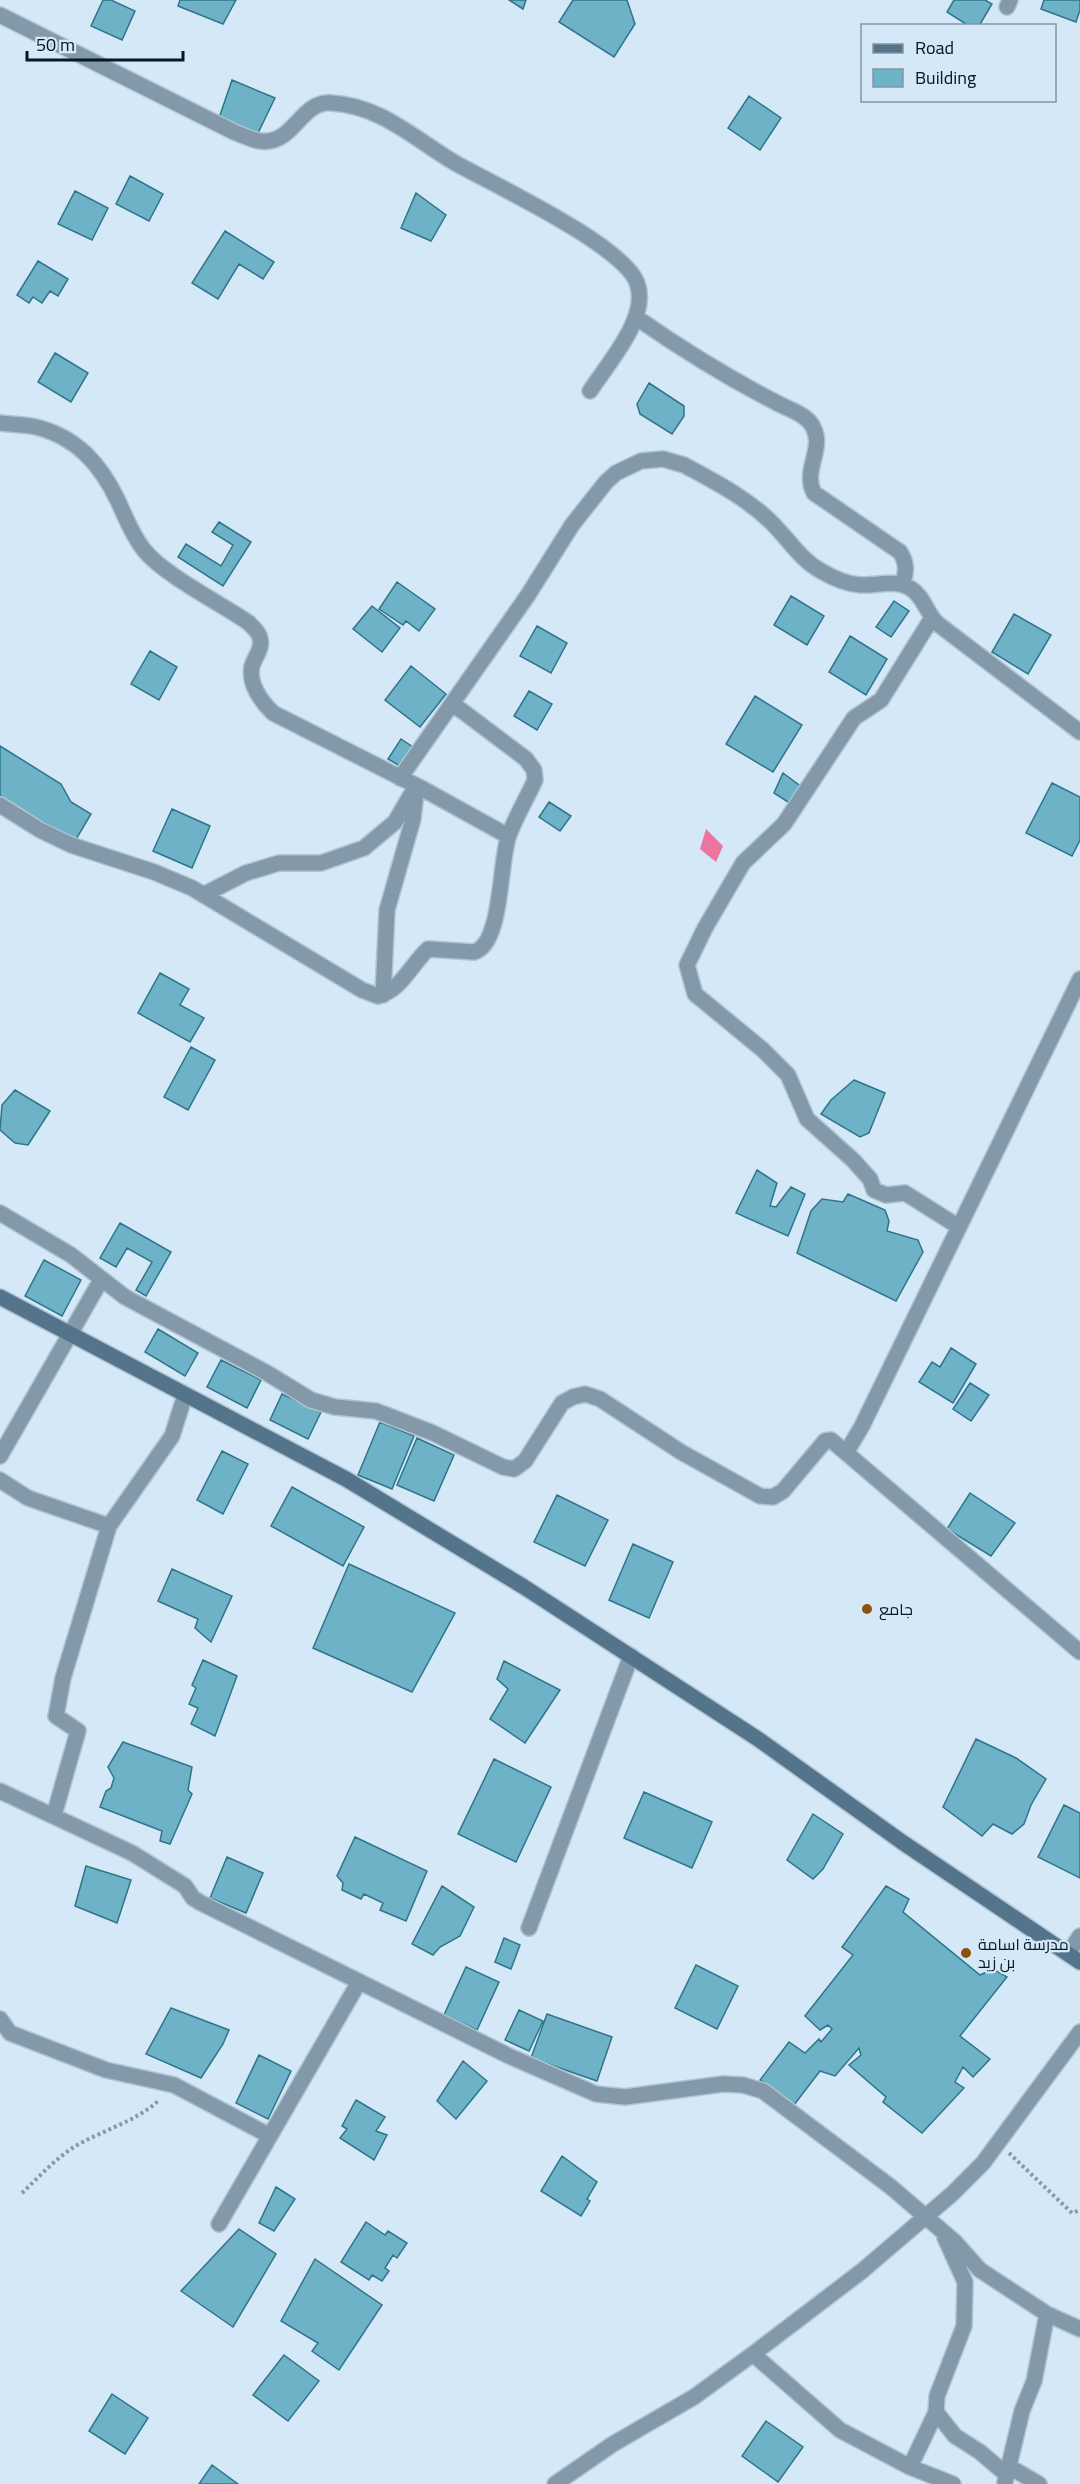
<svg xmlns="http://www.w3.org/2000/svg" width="1080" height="2484" viewBox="0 0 1080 2484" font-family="Georgia,Cairo,serif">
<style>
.forest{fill:#eb759e}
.building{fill:#6eb2c7;stroke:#2f7589;stroke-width:1.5}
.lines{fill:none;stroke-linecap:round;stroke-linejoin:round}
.street-casing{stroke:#afc3d1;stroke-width:18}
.secondary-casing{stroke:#afc3d1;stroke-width:18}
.path{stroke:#869aa9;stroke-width:4;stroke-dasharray:3 3;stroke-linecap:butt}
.street{stroke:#8399a9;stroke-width:15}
.secondary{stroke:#54748b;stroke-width:15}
.poi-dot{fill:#8d5012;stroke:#d4e8f7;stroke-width:2}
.labels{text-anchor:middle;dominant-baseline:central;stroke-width:4.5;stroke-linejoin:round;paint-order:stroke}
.poi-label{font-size:16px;fill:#051926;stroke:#d4e8f7;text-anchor:start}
</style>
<rect width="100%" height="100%" fill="#d4e8f7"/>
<path class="forest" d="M706,829L723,846L716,862L700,849Z"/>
<path class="building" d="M103,0H111L135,11L122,40L91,26Z
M180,0H236L223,24L178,6Z
M509,0H526L523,9Z
M573,0H627L635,24L614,57L559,22Z
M954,0H985L992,4L979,26H969L947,12Z
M1044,0H1080V10L1076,22L1041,9Z
M232,80L275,98L258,133L219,118Z
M749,96L781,118L760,150L728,128Z
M130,176L163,194L149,221L116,204Z
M75,191L108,208L92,240L58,224Z
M416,193L446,215L431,241L401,228Z
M225,231L274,262L263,279L239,264L218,299L192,283Z
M38,261L68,279L58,296L50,291L42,303L33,297L29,303L17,295Z
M55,353L88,373L71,402L38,382Z
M649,383L684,406V416L672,434L640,414L637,404Z
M219,522L251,542L223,586L178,557L186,544L221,566L233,545L212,532Z
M397,582L435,609L419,631L406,621L403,625L379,609Z
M791,596L824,616L807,645L774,625Z
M894,601L909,611L891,637L876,627Z
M372,606L400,628L382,652L353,629Z
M1014,614L1051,635L1028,674L992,652Z
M537,626L567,643L551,673L520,656Z
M850,636L887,659L866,695L829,672Z
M150,651L177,667L159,700L131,684Z
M411,666L446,694L420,727L385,700Z
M529,691L552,704L537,730L514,716Z
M755,696L802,725L773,772L726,744Z
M401,739L413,747L400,766L388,759Z
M0,746L61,784L71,802L91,814L75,841L0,797Z
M783,773L803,788L791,804L774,793Z
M1052,783L1080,797V840L1072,856L1026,833Z
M549,802L571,816L560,831L539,817Z
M172,809L210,826L192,868L153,851Z
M160,973L189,989L180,1005L204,1018L190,1042L138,1013Z
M191,1047L215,1060L188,1110L164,1097Z
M854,1080L885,1093L869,1133L860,1137L821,1114L831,1100Z
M15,1090L50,1111L28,1145L15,1143L0,1130L2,1105Z
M757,1170L777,1183L770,1206L776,1207L791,1187L805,1194L788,1236L736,1213Z
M848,1194L885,1210L889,1221L887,1231L918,1240L923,1252L896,1301L797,1253L811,1211L822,1199L843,1202Z
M120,1223L171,1252L146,1296L136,1290L152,1262L127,1248L116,1267L100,1258Z
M44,1260L81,1280L62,1316L25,1296Z
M158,1329L198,1353L185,1376L145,1352Z
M951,1348L976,1364L953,1403L919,1382L932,1362L940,1367Z
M221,1360L261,1380L247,1408L207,1387Z
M970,1383L989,1395L971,1421L953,1409Z
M282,1394L321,1412L308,1439L270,1420Z
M380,1422L414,1436L392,1489L358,1475Z
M417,1438L454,1455L434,1501L397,1485Z
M222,1451L248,1464L223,1514L197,1500Z
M292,1487L364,1527L343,1566L271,1526Z
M970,1493L1015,1523L991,1556L947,1529Z
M557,1495L608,1520L585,1566L534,1542Z
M633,1544L673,1562L649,1618L609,1600Z
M349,1564L455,1613L412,1692L313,1648Z
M172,1569L232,1596L211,1642L195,1628L198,1619L158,1601Z
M203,1660L237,1676L215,1736L191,1724L198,1708L189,1704L196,1688L192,1685Z
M504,1661L560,1690L525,1743L490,1719L508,1689L497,1679Z
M976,1739L1016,1758L1046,1779L1031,1805L1024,1824L1012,1834L993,1824L982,1836L943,1807Z
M123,1742L192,1767L188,1790L192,1794L170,1844L160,1841L162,1831L100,1807L106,1791L111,1788L114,1778L108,1767Z
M494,1759L551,1787L516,1862L458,1834Z
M644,1792L712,1822L692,1868L624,1838Z
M1064,1805L1080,1813V1878L1038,1857Z
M813,1814L843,1834L823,1869L813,1879L787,1860Z
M355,1837L427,1871L406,1921L380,1910L383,1903L364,1894L361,1899L342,1890L343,1883L337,1876Z
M227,1857L263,1873L246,1913L210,1898Z
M86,1866L131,1880L117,1923L75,1906Z
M442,1886L474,1907L460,1936L440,1947L433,1955L412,1944Z
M886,1886L909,1899L903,1912L980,1975L993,1969L1007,1977L960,2036L990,2059L973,2077L963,2067L955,2082L964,2088L922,2133L883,2102L886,2097L849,2065L861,2055L859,2048L835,2076L820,2071L794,2105L760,2080L789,2042L805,2053L819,2039L821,2042L832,2029L828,2025L820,2030L805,2016L853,1955L842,1947Z
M504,1938L520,1945L511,1969L495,1962Z
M696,1965L738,1986L717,2029L675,2008Z
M466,1967L499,1982L477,2030L444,2015Z
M171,2008L229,2030L223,2044L201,2078L146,2054Z
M519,2010L543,2021L529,2051L505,2040Z
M547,2014L612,2037L597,2081L531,2058Z
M259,2055L291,2071L268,2119L236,2103Z
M463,2061L487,2081L456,2119L437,2101Z
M356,2100L385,2117L376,2131L387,2135L374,2160L340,2138L347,2129L342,2126Z
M562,2156L597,2182L587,2199L590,2201L581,2216L541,2191Z
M276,2187L295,2199L274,2231L259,2223Z
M366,2222L385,2235L388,2231L407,2243L397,2258L393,2255L385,2268L389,2271L382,2281L372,2275L369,2280L341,2262Z
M239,2229L276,2254L233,2327L181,2291Z
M315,2259L382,2305L339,2370L312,2351L318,2343L281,2321Z
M284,2355L319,2381L288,2421L253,2395Z
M112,2394L148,2418L125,2454L89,2431Z
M766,2421L803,2447L778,2482L742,2456Z
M212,2465L238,2484H199Z"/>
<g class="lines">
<g class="street-casing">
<path id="street" d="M1007,7L1010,0
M0,15L234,132C242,135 252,140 260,141C294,146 300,100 332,103C349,104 365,109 380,116C407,129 431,149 457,164C495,185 624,246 637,283C650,317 608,363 590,391
M637,318C683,350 730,379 779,404C791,410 807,415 813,427C825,449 802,470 814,493L900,552C907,563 907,572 902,584
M0,423C12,425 25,424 36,427C77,437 101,465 118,501C126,518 132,535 144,550C164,575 220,603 249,623C253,628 259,632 260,638C263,649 255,656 252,666C248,684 261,701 273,713L423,789L508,836
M932,618L881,700L854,718L784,824L743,863L705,928L687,965L695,994L763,1050L788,1075L807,1119L853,1160L870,1179L874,1190L886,1195L905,1193L959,1227
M400,778L528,595L572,525L606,482L616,473L641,461L663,459L684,465C715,482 747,498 772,523C789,540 800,559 821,571C833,578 846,584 860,585C876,586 896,579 910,588C924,596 926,613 938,624L1080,732
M0,805L40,830L71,845L154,872L192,888L362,990L378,996C402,989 410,966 428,949L474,952C503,944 499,861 509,835C516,816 527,798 535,780L534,770L526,759L453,704
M203,895L246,873L279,863H321L364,848L395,822L416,786
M383,995L387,910L413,819L416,792
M0,1213L71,1255L125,1297L267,1373L311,1400L335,1407L376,1411L433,1433L503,1467L514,1469L525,1461L562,1403L573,1397L585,1394L600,1399L681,1452L760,1496L773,1497L783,1491L825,1441L831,1440L1080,1652
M846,1453L862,1426L1080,979
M0,1456L101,1280
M0,1480L28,1498L109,1526
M0,1791L132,1853L185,1886L193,1898L201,1903L509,2056L596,2094L625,2097L723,2084L743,2085L763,2091L891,2187L955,2242L980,2270L1047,2314L1080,2329
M54,1815L78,1731L56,1716L63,1678L109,1526L172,1436L185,1395
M529,1928L631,1656
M1068,1954L1080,1936
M0,2019L10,2033L106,2070L174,2085L270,2136
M219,2224L359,1982
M945,2238L965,2282L964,2326L937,2396L936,2412L955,2436L980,2452L1007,2475
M753,2354L840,2430L910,2467L953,2484
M1008,2466L1039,2484
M910,2467L936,2412
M1005,2482L1022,2411L1034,2381L1047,2314
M555,2484L613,2444L694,2397L753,2354L862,2271L952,2194L983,2163L1080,2032"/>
</g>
<g class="secondary-casing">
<path id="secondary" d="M0,1297L346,1479L524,1587L758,1739L902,1842L1080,1962"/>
</g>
<path class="path" d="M1009,2153L1072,2213L1080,2210
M22,2193C39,2177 55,2159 74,2147C100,2131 138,2121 159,2100"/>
<use href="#street" class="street"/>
<use href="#secondary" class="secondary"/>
</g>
<g class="poi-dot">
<circle cx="867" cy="1609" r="6"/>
<circle cx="966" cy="1953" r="6"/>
</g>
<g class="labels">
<g class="poi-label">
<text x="879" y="1609">جامع</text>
<text x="978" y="1944">مدرسة اسامة<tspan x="978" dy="18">بن زيد</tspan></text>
</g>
</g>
<rect x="861" y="24" width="195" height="78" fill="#d4e8f7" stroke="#8195a3" stroke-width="1.5"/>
<rect x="873" y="44" width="30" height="9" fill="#54748b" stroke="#8195a3" stroke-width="1.5"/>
<text x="915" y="54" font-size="18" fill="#051926">Road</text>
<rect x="873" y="69" width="30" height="18" fill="#6eb2c7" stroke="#8195a3" stroke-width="1.5"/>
<text x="915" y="84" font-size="18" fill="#051926">Building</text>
<path d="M27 51v9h156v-9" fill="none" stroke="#051926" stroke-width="3"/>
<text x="36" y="51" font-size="18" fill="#051926" stroke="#d4e8f7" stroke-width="4.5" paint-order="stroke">50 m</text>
</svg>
